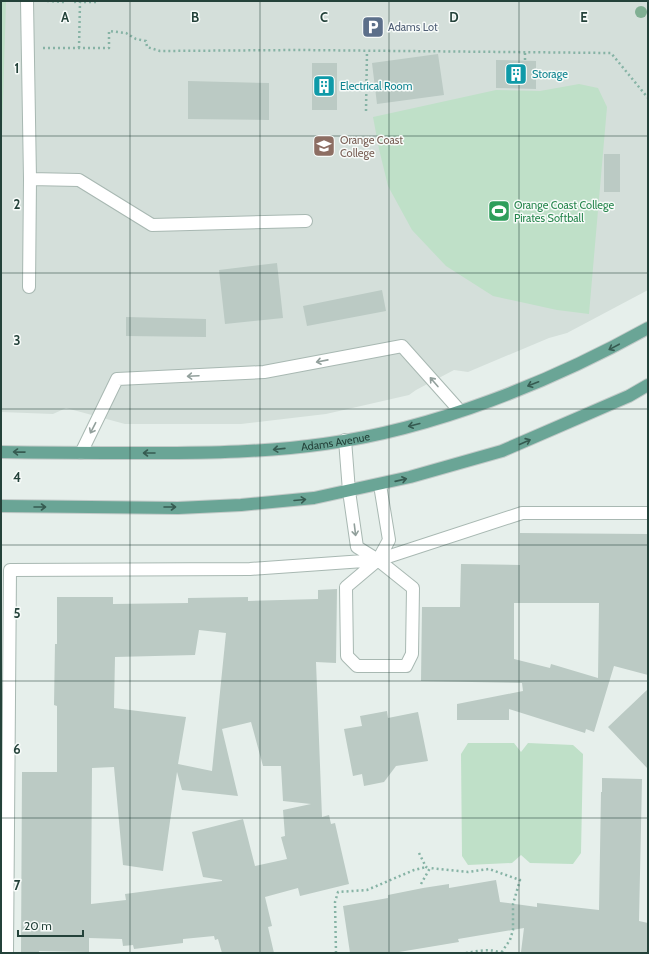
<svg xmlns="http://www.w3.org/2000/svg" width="649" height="954" viewBox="0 0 649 954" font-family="Cabin,sans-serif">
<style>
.built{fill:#d4dfda}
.green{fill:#bfe0c8}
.building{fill:#bbcac4;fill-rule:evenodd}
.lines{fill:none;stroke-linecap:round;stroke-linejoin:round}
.minor-casing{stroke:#a8b8b2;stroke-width:14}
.major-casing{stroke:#c2cac8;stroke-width:14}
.path{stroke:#86b3a5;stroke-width:2.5;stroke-dasharray:2 3;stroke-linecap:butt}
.minor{stroke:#fff;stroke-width:12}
.major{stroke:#6aa596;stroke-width:12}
.tree{fill:#80af93}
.oneway{stroke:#365b51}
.oneway2{stroke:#92a09c}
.grid{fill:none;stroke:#24423a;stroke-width:1;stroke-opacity:0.55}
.labels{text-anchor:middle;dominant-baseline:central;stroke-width:3;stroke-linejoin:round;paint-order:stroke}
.service-label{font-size:11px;fill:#4e5e75;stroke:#f7fbf9;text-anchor:start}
.culture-label{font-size:11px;fill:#0d838f;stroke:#f7fbf9;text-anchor:start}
.education-label{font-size:11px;fill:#785e54;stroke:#f7fbf9;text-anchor:start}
.leisure-label{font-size:11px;fill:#27864d;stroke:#f7fbf9;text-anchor:start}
.street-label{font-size:11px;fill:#24423a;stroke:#f7fbf9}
.grid-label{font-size:13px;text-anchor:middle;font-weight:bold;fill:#24423a;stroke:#f7fbf9;stroke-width:3;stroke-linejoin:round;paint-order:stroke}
</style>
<rect width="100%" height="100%" fill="#e6efeb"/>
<path class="built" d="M1,1H648V290L567,333L549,338L468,372L454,370L416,390L409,395L326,414L241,424H125L66,408L53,414L1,412Z"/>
<path class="green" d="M1,1H6L1,168Z
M579,84L598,88L607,107L589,314L557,310L493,296L446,266L412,230L388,186L379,149L373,117L496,90L540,91Z
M468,743H514L521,752L528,743L573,745L583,754L581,853L573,864L530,863L521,855L512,863L468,865L462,856L461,754Z"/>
<path class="building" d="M438,54L444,95L377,104L372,63Z
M496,60L536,61V89L496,88Z
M312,63H337V110H312Z
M188,81L269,83V120L188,119Z
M604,154H620V192H604Z
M277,263L283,318L225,324L219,270Z
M382,290L386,311L307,326L303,306Z
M126,317L206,319V337L126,336Z
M520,533L648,534V675L614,666L594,732L586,729L585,733L509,709V720H457V704L523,691L522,683L421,681L422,607H460L461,564L520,565ZM514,603H599L598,678L551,664L550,668L514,659Z
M337,589L336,663L316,662L322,817L329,815L331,824L335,823L349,884L300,896L298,888L265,897L272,926L268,927L274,953H222L218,939L215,940L214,936L183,939V943L134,949L133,945L123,946L122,939L89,938V952L39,951V953H21L22,772H57V706L54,705L55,644H57V597H113V604L188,603V598L248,597V601L318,599V590ZM199,630L226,633L212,771L178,764L186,717L114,708L115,657L195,655ZM251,722L263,766H281L283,801L311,804L283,810L285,836L281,837L287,859L255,866L243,819L192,832L203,877L222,880V881L125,894L126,900L91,904L92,768L114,767L123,865L163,871L177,772L182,790L238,796L222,729Z
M648,689V769L608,727Z
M387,711L388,718L418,712L428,761L396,766L384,782L364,786L362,774L353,776L344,729L362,726L360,716Z
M602,778L642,779L639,921L648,923V953H537L521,952L524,928L458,939L459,942L393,953H350L343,906L388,898V895L423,888L449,884V888L496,880L500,902L537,907V903L599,910L601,792H602Z"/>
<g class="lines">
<g class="minor-casing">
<path id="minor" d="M27,1L30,179L29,287
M30,179L79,180L152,225L306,221
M345,440L349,491L357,547L378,560L413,588L412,654L406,666H357L347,656L346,587L378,560L389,540L380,485
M81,453L117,379L264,372L402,346L460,411
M7,953L10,570L250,569L378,560L522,513H648"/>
</g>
<g class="major-casing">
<g id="major">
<path id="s1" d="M1,452C51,453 102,453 152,453C210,453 267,452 324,444C434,429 551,382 648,328"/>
<path d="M1,506L178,508L241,505L314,498L410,477L502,451L629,396L648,385"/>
</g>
</g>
<path class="path" d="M47,1L64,2
M74,2L80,1
M43,48H109V31L126,33L136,39L146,41L147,47L160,51L298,50L611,53L648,98
M79,48L80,2H97
M525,60V53
M366,111L367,51
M419,853L426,867L430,868
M421,884L430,868L468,872L489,869L520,880L513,904V930L510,940L501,953
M336,953L335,902L338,892L367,890L414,870L426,867
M466,953C477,951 491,948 501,953"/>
<use href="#minor" class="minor"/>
<use href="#major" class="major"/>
</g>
<circle class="tree" cx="641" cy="12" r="6"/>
<defs><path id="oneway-shaft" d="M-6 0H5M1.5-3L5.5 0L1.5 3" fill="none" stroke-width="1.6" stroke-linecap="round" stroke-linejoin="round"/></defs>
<g class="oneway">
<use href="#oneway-shaft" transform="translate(614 347) rotate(152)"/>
<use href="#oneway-shaft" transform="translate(533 384) rotate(159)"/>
<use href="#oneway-shaft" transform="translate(414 425) rotate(166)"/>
<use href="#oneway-shaft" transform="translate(525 442) rotate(-24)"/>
<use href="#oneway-shaft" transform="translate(279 449) rotate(174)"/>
<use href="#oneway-shaft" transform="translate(19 452) rotate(-179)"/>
<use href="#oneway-shaft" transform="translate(149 453) rotate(-180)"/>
<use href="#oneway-shaft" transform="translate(401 480) rotate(-13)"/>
<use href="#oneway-shaft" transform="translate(300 500) rotate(-5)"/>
<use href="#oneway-shaft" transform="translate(40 507)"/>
<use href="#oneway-shaft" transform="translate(170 507)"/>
</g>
<g class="oneway2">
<use href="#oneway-shaft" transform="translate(322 361) rotate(169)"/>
<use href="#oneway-shaft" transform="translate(193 376) rotate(177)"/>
<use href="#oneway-shaft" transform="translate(434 382) rotate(-131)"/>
<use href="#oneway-shaft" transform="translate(93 428) rotate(117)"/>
<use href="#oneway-shaft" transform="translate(355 530) rotate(83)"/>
</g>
<path class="grid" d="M130,1V953M260,1V953M389,1V953M519,1V953M1,136H648M1,273H648M1,409H648M1,545H648M1,681H648M1,818H648"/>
<defs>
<g id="parking-square" transform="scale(1.15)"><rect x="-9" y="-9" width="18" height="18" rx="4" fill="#5c6f8a" stroke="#f7fbf9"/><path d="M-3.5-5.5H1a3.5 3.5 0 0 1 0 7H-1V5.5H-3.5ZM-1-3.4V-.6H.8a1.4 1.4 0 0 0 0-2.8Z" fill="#fff"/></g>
<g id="building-square" transform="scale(1.15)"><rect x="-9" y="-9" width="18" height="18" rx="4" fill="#0f9aa8" stroke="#f7fbf9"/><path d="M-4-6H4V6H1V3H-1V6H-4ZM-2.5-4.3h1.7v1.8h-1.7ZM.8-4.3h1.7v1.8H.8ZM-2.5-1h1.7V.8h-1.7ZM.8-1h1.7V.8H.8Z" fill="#fff"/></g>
<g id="university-square" transform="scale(1.15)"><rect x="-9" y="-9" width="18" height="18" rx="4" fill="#8d6e63" stroke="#f7fbf9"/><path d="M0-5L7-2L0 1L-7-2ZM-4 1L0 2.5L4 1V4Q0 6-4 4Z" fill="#fff"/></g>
<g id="stadium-square" transform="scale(1.15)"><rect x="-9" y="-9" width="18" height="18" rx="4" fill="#2e9e5b" stroke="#f7fbf9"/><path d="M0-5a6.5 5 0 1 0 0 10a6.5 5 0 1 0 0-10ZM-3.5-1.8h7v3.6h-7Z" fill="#fff"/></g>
</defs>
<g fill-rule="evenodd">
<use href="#parking-square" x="373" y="27"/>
<use href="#building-square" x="516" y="74"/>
<use href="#building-square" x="324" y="86"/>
<use href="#university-square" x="324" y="146"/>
<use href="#stadium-square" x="499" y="211"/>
</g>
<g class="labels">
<g class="service-label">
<text x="388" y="27">Adams Lot</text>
</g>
<g class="culture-label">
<text x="532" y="74">Storage</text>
<text x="340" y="86">Electrical Room</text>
</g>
<g class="education-label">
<text x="340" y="140">Orange Coast<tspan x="340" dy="13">College</tspan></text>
</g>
<g class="leisure-label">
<text x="514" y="205">Orange Coast College<tspan x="514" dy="13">Pirates Softball</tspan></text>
</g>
<g class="street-label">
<text stroke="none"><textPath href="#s1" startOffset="335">Adams Avenue</textPath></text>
</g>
</g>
<g class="grid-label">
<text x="65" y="22">A</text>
<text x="195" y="22">B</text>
<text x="324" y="22">C</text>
<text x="454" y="22">D</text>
<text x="584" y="22">E</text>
<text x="17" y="73">1</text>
<text x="17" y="209">2</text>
<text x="17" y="345">3</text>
<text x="17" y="482">4</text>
<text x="17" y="618">5</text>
<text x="17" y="754">6</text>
<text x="17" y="890">7</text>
</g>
<rect width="649" height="954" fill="none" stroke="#24423a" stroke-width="4"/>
<path d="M18 930v6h65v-6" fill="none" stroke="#24423a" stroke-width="2"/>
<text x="24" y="930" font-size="12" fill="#24423a" stroke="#f7fbf9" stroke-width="3" paint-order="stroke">20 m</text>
</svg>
